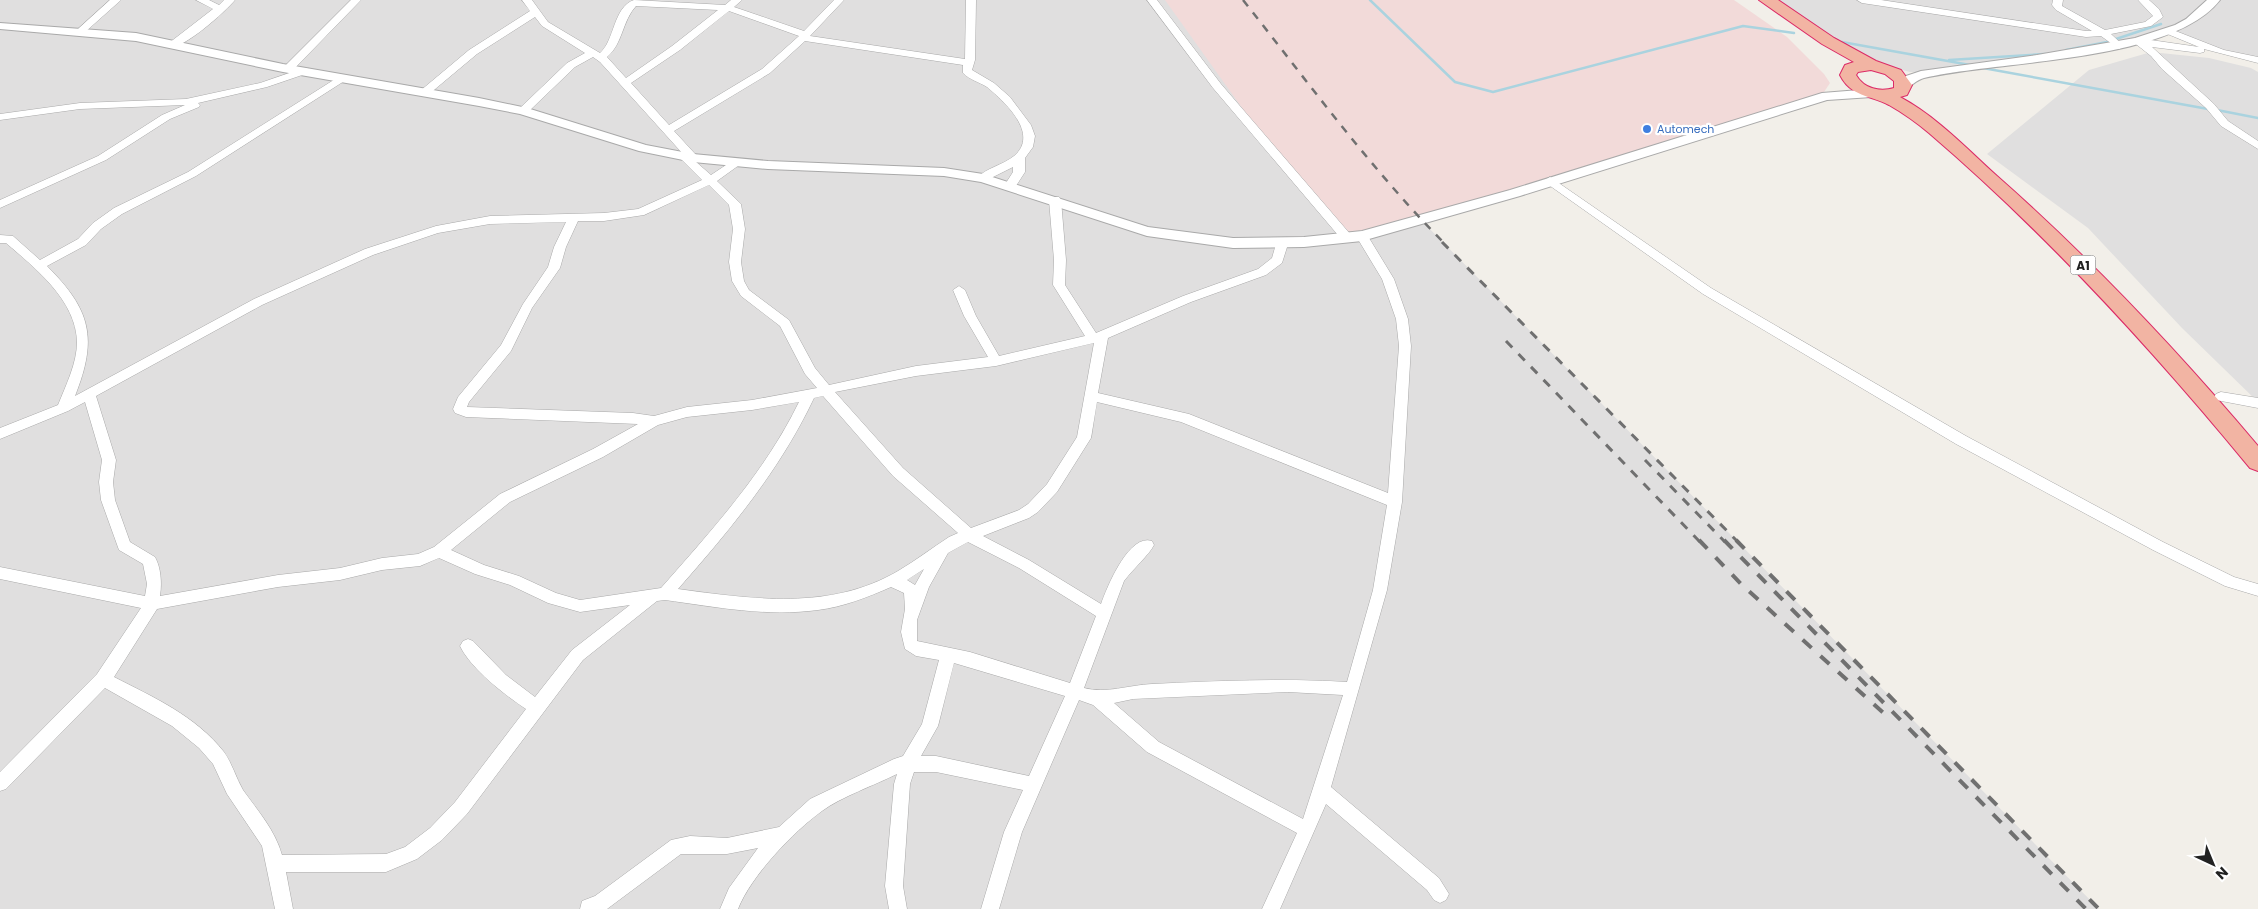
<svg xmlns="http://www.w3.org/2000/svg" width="2258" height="909" viewBox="0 0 2258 909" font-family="Poppins,sans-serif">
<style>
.residential{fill:#e0dfdf}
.commercial{fill:#f2dad9}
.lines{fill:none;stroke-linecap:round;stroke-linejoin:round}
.stream{stroke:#aad3df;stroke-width:2.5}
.minor-casing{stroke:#a9a9a9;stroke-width:1}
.tertiary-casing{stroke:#a9a9a9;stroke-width:2}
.trunk-casing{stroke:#dc2a67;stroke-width:2}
.minor{fill:#fff;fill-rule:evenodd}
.tertiary{fill:#fff;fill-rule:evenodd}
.trunk{fill:#f2b4a3;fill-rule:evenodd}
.rail-far2{stroke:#707070;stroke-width:2.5;stroke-dasharray:8 8;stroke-linecap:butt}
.rail-far1{stroke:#707070;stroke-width:3;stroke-dasharray:9 9;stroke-linecap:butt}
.rail{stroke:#707070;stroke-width:4;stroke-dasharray:12 12;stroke-linecap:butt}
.shop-dot{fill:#3f7fe0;stroke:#fff;stroke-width:2}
.labels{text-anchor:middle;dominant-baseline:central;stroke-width:4.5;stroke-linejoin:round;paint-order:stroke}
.far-shop-label{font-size:11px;fill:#366cbe;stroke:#fff;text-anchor:start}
.shield{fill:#fff;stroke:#646464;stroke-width:1}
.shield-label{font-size:12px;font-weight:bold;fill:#222}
</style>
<rect width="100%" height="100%" fill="#f2efe9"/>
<path class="residential" d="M0,0H1243L1421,220L2099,909H0Z
M1767,0H2258V60L2246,58L2168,31L2137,41L1938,72H1910L1856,58Z
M2151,52L2209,58L2251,68L2258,72V402L2182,328L2088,228L1987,154L2089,70Z"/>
<path class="commercial" d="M1165,0H1734L1787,37L1824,74L1830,83L1824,92L1799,102L1467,203L1348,234L1250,119Z"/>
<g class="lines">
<path class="stream" d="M1370,0L1455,82L1493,92L1743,26L1794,33
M1842,42L1970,65
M2066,50L2107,42L2161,24
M1949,60L2045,54
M1983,68L2208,109
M2217,110L2258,118"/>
<g class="minor-casing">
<path id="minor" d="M110,0H121L84,33H78V29Z
M196,0H209L219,5L224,0H235C226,11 183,50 169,47V43L213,9Z
M351,0H361L292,71H284V67Z
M522,0H532L548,22L600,53C615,40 613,7 634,0L725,5L731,0H742L734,7L804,31L834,0H844L810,36L965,59L966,0H976L975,60L972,70L994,83L1010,97L1031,125L1035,136L1033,147L1025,158V172L1014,189H1006L1004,186L1013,172V167L983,182L977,178C986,168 1003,165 1014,156C1040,134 1005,102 987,87C979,82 970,80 963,73V65L805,41L770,73L674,131L697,156L699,158L695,161L711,175L732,161H740L742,163L717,181L741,204L745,229L741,262L744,281L749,290L789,320L815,368L829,385L916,366L988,357L964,316L953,290L959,286L965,290L976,316L999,356L1085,336L1053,285L1054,260L1049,200L1051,197H1059L1061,200L1066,260L1065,285L1096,333L1183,296L1258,269L1272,258L1276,244L1282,240L1288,244L1282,263L1266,275L1191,302L1108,338L1098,393L1189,414L1388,493L1399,346L1396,319L1382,279L1356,236L1362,232L1366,233L1394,279L1408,319L1411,346L1402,502L1387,590L1331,787L1439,878L1449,894L1446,900L1440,903L1434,900L1427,890L1326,804L1280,909H1262L1297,833L1147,752L1093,705L1079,700L1022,832L999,909H981L1004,832L1023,790L936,772H914L910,784L903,886L907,909H889L885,886L894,784L897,774C875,785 841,797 822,811C793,832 751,876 738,909H720L729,888L758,848L727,854H681L607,909H580L582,901L595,896L671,840L690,836L727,838L779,827L810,799L894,759L903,756L922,724L939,660L916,656L905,649L901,632L905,609L904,593L891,587C868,597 843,607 818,610C767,617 716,607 665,600L657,601L583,660L467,814L442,840L417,859L386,872H286L293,909H275L262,846L227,794L213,764L199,748L172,726L105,688L6,789L0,791V772L97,674L141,608L0,579V567L145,596L147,584L143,564L119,550L101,500L99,482L102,460L85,402L68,411L0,439V428L58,405C66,385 77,363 77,342C76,300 35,268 6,243H0V235L13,236L40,260L78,239L93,223L114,208L188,172L340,76L344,75L349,78L196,176L122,214L101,229L86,245L47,266C91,310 98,338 75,396L254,299L365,249L436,226L490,216L604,213L638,209L702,180L679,157L683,154L600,62L593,57L575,67L527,113H519V109L567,63L585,53L542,26L535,17L477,54L428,95H420V91L469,50L530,11ZM636,6L718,10L672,46L626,78L607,57C623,44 622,21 636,6ZM729,11L799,36L762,69L669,125L631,83L680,50ZM709,185L729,205L733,229L729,262L732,281L741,296L780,326L805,374L817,388L752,400L687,407L654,416L633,413L467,407L469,402L511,351L532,308L560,268L566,247L578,221H604L644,215ZM566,222L554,247L548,267L523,304L501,345L458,397L453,409L455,413L466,417L638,424L593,449L500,494L434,547L418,554L382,558L340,568L278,575L160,596C162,583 161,568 155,557L130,542L115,500L113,482L116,460L96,396L262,305L373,255L438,233L490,224ZM1094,343L1077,437L1047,484L1028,504L1019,510L971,528L903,468L835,392L916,376L996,366ZM823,396L893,476L958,533L949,537C932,548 915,561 898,571C830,611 752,599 678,589C730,530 780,470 814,398ZM799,402C765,472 712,530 661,588L580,600L556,593L519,576L484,565L451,550L510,502L603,457L658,425L687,417L752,410ZM1097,402L1181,422L1387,505L1373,590L1347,682C1281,678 1218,681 1152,684C1129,685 1106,694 1084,688L1124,581C1133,569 1149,555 1154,545L1152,541C1129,533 1107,587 1101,604L1029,560L983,536L1029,518L1038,512L1057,492L1091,438ZM968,542L1019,568L1096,616L1070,683L970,652L917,641V620L929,587L948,553ZM439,558L475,574L510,585L548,603L580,612L630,605L572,650L535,697L506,675L473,641L468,639L463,641L460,646C471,669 505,695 526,709L455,802L430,828L405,847L386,854L282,855C275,830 258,811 243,790C236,778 232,763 224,752C196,716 153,697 114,677L157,609L278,587L340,580L382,570L420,566ZM924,569L915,585L907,580ZM954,663L1065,696L1029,776L936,756H921L938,726ZM1288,692L1343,695L1303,819L1159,742L1114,703L1133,699Z
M1147,0H1157L1221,84L1351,235L1353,238L1351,241H1343L1213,88Z
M1857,0H1881L2086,31H2092L2056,10L2052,5L2053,0H2063L2062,6L2105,30L2145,22L2153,16L2138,0H2149L2159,9L2163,17L2151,26L2111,34L2124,46L2119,49L2101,36L2086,37L1862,3Z
M2168,28L2224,50L2258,57V63L2204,49V52L2200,53L2152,47L2214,104L2228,121L2258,141V149L2221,126L2206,108L2162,69L2151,56L2132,41L2137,38L2199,47L2165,33V29Z
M304,68L308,69V73L267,87L198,103L200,105L199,107L170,119L106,160L0,208V200L98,156L162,115L185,105L80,109L0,120V114L80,103L186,99L260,83Z
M1550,177L1711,288L1966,436L2163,542L2234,577L2258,584V596L2225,586L2153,550L1956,444L1703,294L1546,183L1544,181Z
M2221,392L2258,398V408L2216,400L2214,397L2216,394Z"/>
</g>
<g class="tertiary-casing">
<path id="tertiary" d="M2207,0H2220C2171,63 1999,60 1924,78C1916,80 1911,87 1904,89L1898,85L1906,76L1921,71L2037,55L2135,38L2175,25L2186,19Z
M0,23L136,33L283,64L479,98L527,108L646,145L693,154L768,161L944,168L983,174L1148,227L1233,238L1304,237L1362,231L1510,190L1822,93L1872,89L1878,93L1872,97L1827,100L1520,196L1362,241L1304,247L1233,248L1147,236L981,182L944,176L768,169L693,162L639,151L520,114L479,106L283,72L136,41L0,29Z"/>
</g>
<g class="trunk-casing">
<path id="trunk" d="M1759,0H1778L1834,38L1876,61L1901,70L1912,85L1907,95L1900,97C1937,117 1966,148 1997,176C2091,259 2177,350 2258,446V471L2250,468C2152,349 2047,234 1929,133C1917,123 1903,113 1889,105C1870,95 1851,97 1840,75L1845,65L1854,62L1822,44ZM1871,70L1885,74L1894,81V88C1880,92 1864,89 1856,75L1858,72Z"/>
</g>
<use href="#minor" class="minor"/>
<use href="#tertiary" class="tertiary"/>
<use href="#trunk" class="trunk"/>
<path class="rail-far2" d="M1243,0C1308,82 1370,168 1444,243"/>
<path class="rail-far1" d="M1442,242L1738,542
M1506,341L1700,542
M1645,460L1725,542"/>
<path class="rail" d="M1699,540L1741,584L1889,718
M1724,540L2086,909
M1736,540L2099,909"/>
</g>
<circle class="shop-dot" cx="1647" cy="129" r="5"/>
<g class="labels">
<g class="far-shop-label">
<text x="1657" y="129">Automech</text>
</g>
<rect class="shield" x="2070.5" y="255.5" width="25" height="19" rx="4"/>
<g class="shield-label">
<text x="2083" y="265">A1</text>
</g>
</g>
<g transform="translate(2213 864) rotate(136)" stroke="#ffffff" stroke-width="4" paint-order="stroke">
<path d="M0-4L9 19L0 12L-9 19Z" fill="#222222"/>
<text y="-8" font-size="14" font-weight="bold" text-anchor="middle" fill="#222222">N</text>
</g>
</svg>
